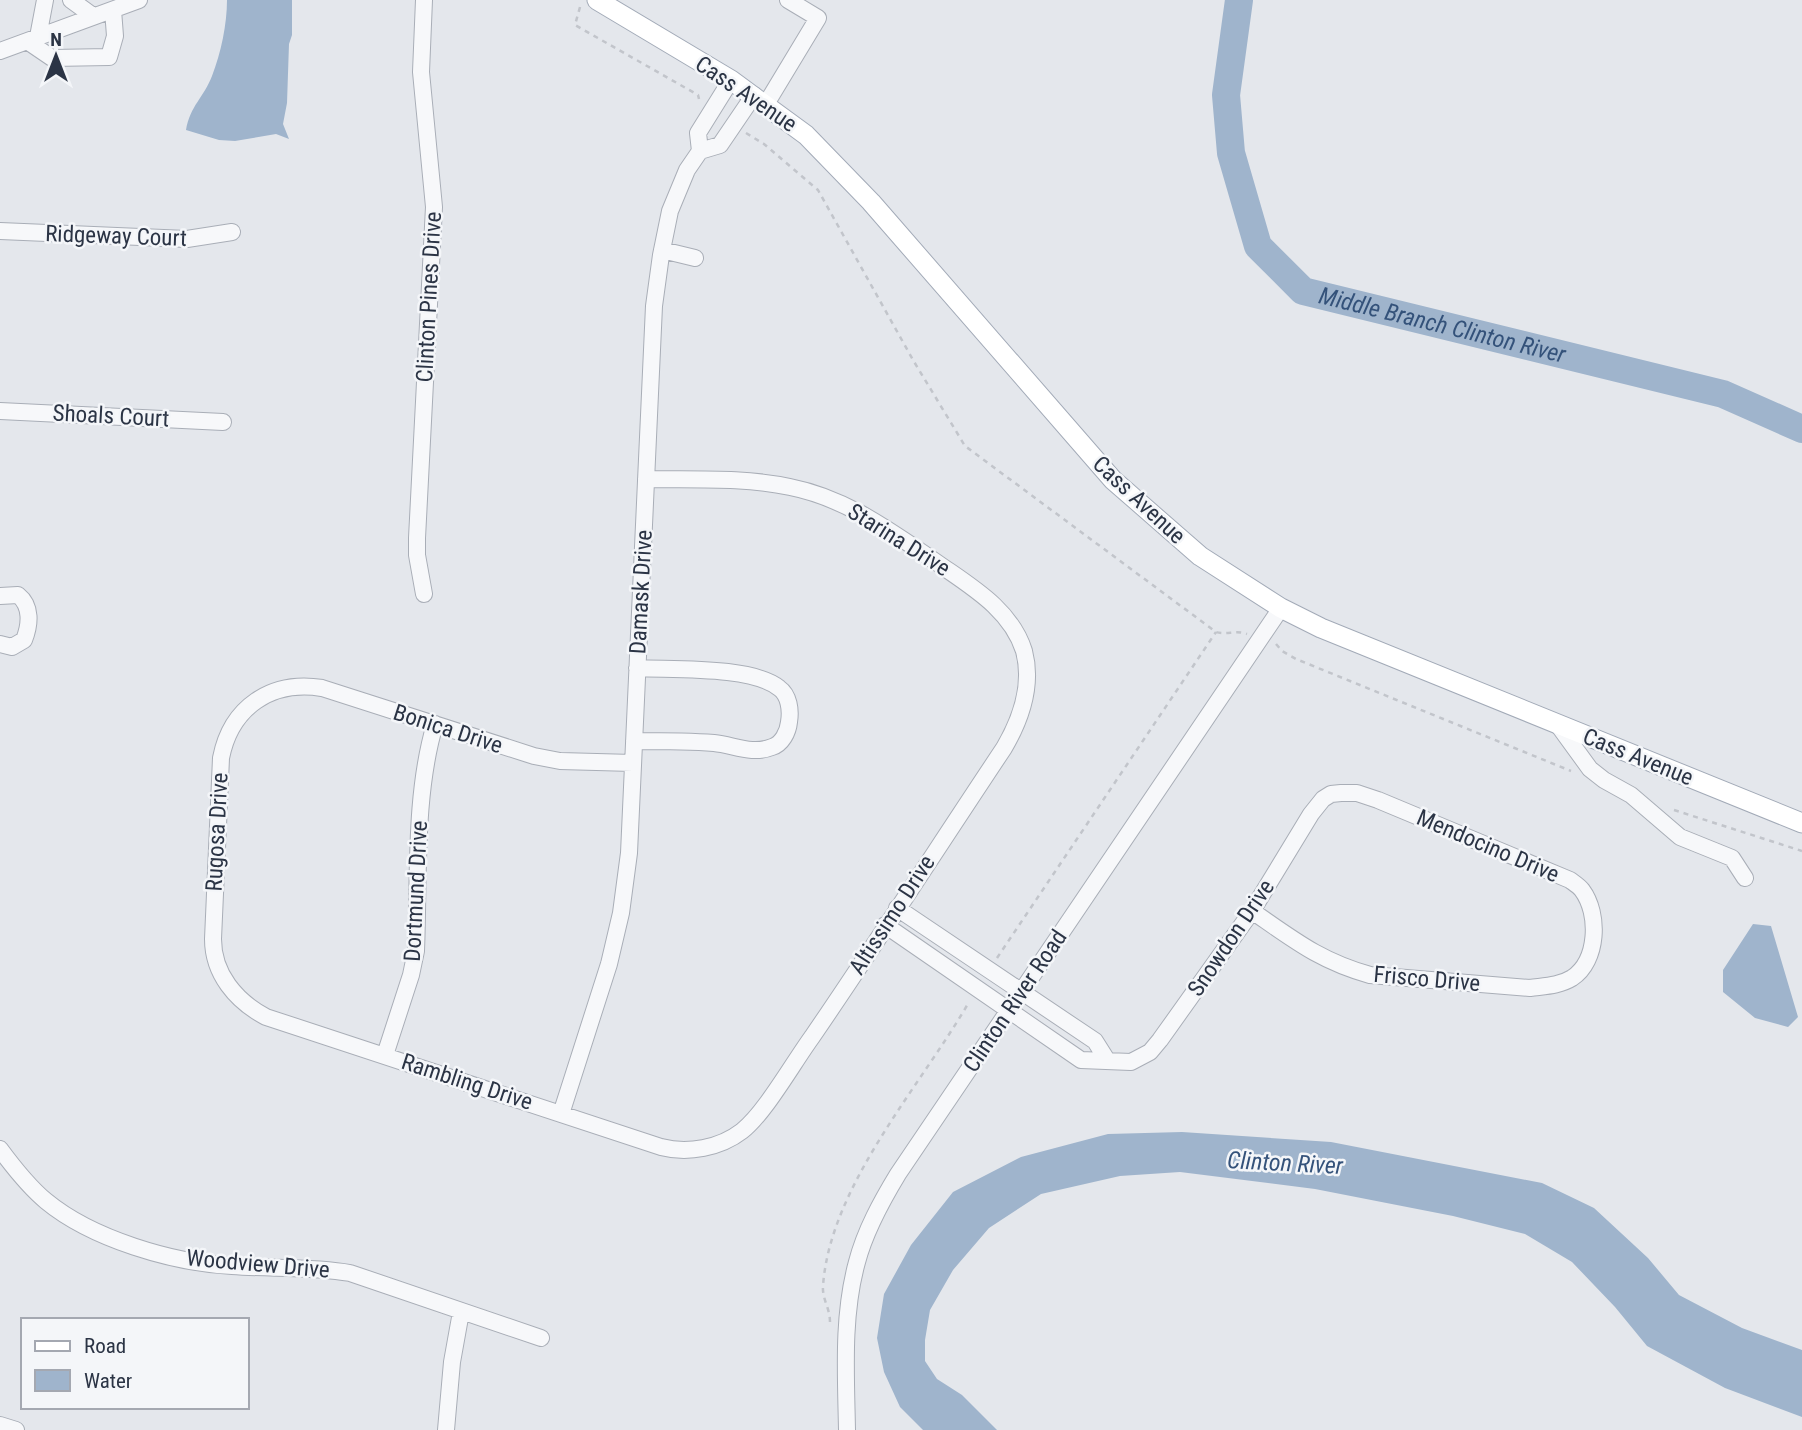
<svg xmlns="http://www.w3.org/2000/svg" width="1802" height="1430" viewBox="0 0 1802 1430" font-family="'Roboto Condensed',sans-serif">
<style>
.water{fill:#9fb4cc}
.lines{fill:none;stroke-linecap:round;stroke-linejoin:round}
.river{stroke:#9fb4cc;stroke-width:28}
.minor-casing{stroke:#a9aeb7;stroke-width:18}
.major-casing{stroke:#a3abb8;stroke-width:21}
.path{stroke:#c2c5cb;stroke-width:2.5;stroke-dasharray:5 5;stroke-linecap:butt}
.minor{stroke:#f7f8fa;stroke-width:16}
.major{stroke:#fff;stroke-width:19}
.labels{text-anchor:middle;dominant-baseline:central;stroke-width:5;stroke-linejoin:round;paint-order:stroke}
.street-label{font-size:23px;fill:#2b3445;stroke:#f4f6f9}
.water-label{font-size:24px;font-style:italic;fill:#34527a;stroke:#f4f6f9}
</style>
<rect width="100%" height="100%" fill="#e4e7ec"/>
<path class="water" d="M227,0H292V35L289,44L287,103L283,124L289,139L276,134L235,141L219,140L186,130C190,106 204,97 212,76C221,53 227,24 227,0Z
M1753,924L1771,926L1798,1017L1788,1027L1755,1018L1723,992V970Z
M1182,1132L1331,1142L1542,1183L1594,1208L1648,1258L1679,1295L1742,1328L1802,1350V1417L1725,1388L1647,1346L1615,1307L1572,1262L1525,1234L1453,1216L1315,1189L1180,1172L1120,1176L1041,1194L989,1228L953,1270L930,1310L925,1340V1361L937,1379L962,1395L997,1430H923L900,1407L884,1372L877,1338L884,1294L911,1245L953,1192L1021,1157L1108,1134Z"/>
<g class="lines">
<path class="river" id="s1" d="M1239,0L1226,95L1231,153L1258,246L1303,291L1723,394L1802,429"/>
<g class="minor-casing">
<path id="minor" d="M71,0L93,16
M38,37L45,0
M27,41L52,58L109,57L115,36L113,10
M0,51L139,0
M766,104L818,18L788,0
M700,151L720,145L754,95
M0,231L187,239L232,232
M662,250L695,258
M0,411L223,422
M424,594L417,555V538L434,207L421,72L424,0
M0,596L18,595C32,606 30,625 24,640L12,647L0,644
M1558,725L1590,769L1604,780L1631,795L1680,837L1732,858L1745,878
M634,741C660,741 688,741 714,743C734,745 752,755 772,747C782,744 788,732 789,722C791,710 789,695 779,688C752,666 673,670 637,668
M633,763L560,761L534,756L322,688C271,680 231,707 221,758L213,939C213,974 236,1001 266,1017L661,1147C688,1154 720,1148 742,1131C765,1113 793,1063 812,1037C877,942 940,844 1004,748C1021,719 1033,685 1024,651C1011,609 970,586 936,562C890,531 846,498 790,487C744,477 693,480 646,479
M897,908L1095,1041L1107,1060
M885,925L1081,1060L1131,1062L1150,1052L1160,1040L1252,911L1311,814L1323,799L1331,794L1341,793H1357L1378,800L1570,880C1574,883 1579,886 1582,890C1600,914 1598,961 1572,978C1559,986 1544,986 1530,988L1370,975C1320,961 1294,940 1252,911
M385,1055L411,975L416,951C419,877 414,795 435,724
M561,1114L609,964L621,913L629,853L654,306L661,255L670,211L687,170L700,151L698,133L731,80
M0,1149C14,1168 28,1186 46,1201C92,1239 173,1263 232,1266C271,1269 311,1266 350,1273L541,1338
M0,1425L16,1430
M446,1430L452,1362L461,1312
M847,1430C846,1375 842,1316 857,1262C865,1231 881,1202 898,1174L1281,608"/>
</g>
<g class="major-casing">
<path id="major" d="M597,0L731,80L806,135L871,202L1113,480L1200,556L1281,608L1321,628L1802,823"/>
</g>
<path class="path" d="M580,7L575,25L698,95L699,99
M746,133L764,144L818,190L913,360L965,446L1216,632C1227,635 1236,630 1247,634
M1276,644L1282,651L1296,659L1571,771
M1674,810L1802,851
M997,958L1216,632
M830,1322C830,1308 822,1299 823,1286C830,1186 920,1087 969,1002"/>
<use href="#minor" class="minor"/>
<use href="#major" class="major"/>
</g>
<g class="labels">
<g class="street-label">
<text transform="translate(746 94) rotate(34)">Cass Avenue</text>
<text transform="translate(116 236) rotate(2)">Ridgeway Court</text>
<text transform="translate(429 297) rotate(-87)">Clinton Pines Drive</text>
<text transform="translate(111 416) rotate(3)">Shoals Court</text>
<text transform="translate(1139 500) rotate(43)">Cass Avenue</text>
<text transform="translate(899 540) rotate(32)">Starina Drive</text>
<text transform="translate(641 592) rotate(-87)">Damask Drive</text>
<text transform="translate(448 729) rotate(18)">Bonica Drive</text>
<text transform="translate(1638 757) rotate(22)">Cass Avenue</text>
<text transform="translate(217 832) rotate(-87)">Rugosa Drive</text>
<text transform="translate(1488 846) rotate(23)">Mendocino Drive</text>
<text transform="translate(416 891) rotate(-87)">Dortmund Drive</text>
<text transform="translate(892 915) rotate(-57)">Altissimo Drive</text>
<text transform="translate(1231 938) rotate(-56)">Snowdon Drive</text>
<text transform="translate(1427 979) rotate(5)">Frisco Drive</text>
<text transform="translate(1015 1001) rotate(-56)">Clinton River Road</text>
<text transform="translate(467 1082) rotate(18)">Rambling Drive</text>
<text transform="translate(258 1264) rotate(5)">Woodview Drive</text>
</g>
<g class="water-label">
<text stroke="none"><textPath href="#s1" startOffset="458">Middle Branch Clinton River</textPath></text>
<text transform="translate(1285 1163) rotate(3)">Clinton River</text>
</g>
</g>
<rect x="21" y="1318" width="228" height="91" fill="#f4f6f9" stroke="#a4a8b1" stroke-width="2"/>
<rect x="35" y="1341" width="35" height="10" fill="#ffffff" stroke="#a4a8b1" stroke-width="2"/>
<text x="84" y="1353" font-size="21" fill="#2b3445">Road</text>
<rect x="35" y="1370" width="35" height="21" fill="#9fb4cc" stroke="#a4a8b1" stroke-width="2"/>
<text x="84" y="1388" font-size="21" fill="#2b3445">Water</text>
<g transform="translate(56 56)" stroke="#f4f6f9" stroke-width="5" paint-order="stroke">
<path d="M0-5L12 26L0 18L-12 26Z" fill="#2b3445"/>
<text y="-10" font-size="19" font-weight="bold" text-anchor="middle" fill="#2b3445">N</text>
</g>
</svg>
